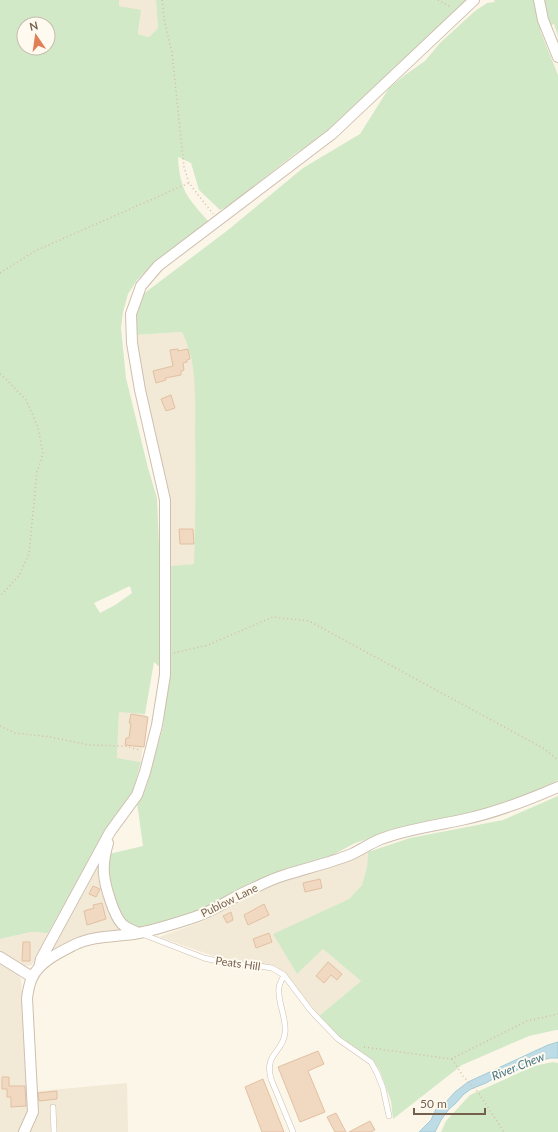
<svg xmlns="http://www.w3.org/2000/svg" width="558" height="1132" viewBox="0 0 558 1132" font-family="Lato,sans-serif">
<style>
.residential{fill:#f3e9d7}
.green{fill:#d2e9c7;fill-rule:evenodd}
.water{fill:#bddce5;stroke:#a4cad6}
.building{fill:#f0d8c1;stroke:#e2c0a2}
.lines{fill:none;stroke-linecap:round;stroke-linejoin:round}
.lane-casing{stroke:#cebfaf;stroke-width:6}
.street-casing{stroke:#cebfaf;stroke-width:12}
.path{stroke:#d6bba4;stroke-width:1.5;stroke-dasharray:1 3;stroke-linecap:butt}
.lane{stroke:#fff;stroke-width:5}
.street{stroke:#fff;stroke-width:10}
.labels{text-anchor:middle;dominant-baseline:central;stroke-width:4;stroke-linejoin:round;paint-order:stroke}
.street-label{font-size:11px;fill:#755f4d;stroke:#fefaef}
.water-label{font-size:12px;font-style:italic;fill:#477888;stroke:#fefaef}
</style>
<rect width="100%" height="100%" fill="#fcf6e9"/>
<path class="residential" d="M119,0H156L158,28L149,37L138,34L140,22L119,6Z
M182,332L188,343L195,378L196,469L194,564L168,567L169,500L145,396L135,335Z
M119,711L145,714L141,762L117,758Z
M368,852L367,867L362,885L349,899L274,934L297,974L323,948L361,981L319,1016L284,972L270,964L225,960L159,937L201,922L266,888L289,879L330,868Z
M102,855L124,929L89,935L76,938L47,956Z
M31,932L48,933L36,958L32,965L26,966L19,964L0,953V939Z
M0,964L17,974L21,979L28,1092L127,1083L128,1132H0Z"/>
<path class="green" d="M0,0H119V6L141,10L138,34L149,37L158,28L156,0H469L331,131L296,153L230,205L220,210L199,190L191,163L178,157C180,191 187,197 209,222L150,267L137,280L128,294L123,312L121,328L126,378L148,468L157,498L160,567L194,564C195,521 196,478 195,435C195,401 198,363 182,332L135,335V316L142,295L228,230L303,168L360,134L389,88L405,75L425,61L440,43L475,11L487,3L495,2L494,0H558V36L554,24L540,30L558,75V780L513,802L463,816L410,826L355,843L322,861L212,906L154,924L138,928L125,922L114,905L108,883L109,854L143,846L137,803L146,788L163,727L169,676L154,662L145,714L119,712L117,758L141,762L132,794L110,825L48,933L31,932L0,939ZM24,24H48V48H24ZM130,586L132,593L115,605L100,613L94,603Z
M558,796V1030H556L529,1036L462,1065L393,1119L391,1101L380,1071L373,1060L338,1036L319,1016L361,981L323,949L297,974L273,934L349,899L362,885L367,867L368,852L410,838L503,820Z
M553,1062L558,1063V1132H441L446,1121L470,1095L534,1066Z"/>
<path class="water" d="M558,1042V1058H550L532,1063L511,1073L498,1076L486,1083L471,1089L464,1094L455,1104L449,1109L441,1120L435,1132H419L431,1120L436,1109L446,1102L455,1092L468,1082L548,1045Z"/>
<path class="building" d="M178,349V351L188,349L190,359L187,360V362L183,363L184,370L181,371V375L165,378L166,380L156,383L153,371L173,366L170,350Z
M171,395L175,408L166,411L161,399Z
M179,529H193L194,544H180Z
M131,714L148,717L144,747L125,745L126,738H129L131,723H129Z
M320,879L322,888L305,892L303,883Z
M93,886L100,889L96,897L89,894Z
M102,903L106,919L87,925L84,911L94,908L93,905Z
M264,904L269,915L248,925L244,915Z
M231,912L233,920L227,923L223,916Z
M269,933L272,942L256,948L253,939Z
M23,942H30V961H22Z
M328,962L342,974L337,980L331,975L324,983L316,976Z
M318,1051L324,1064L308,1071L325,1112L300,1122L278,1067Z
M2,1077H9V1086H25L26,1106L11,1107V1097H7V1089H2Z
M263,1079L284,1132H262L245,1087Z
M57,1091V1099L39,1101L38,1093Z
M336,1113L346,1132H335L327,1117Z
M370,1121L375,1130L371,1132H349Z"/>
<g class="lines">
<g class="lane-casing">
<path id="lane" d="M142,934L204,958L230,964L253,965L272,968L284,975L311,1011L338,1039L371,1062L377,1073L383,1088L389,1116
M284,975C282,979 280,983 279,987C277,1002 287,1018 285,1033C283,1053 264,1053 271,1079L293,1132
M53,1107L54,1132"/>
</g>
<g class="street-casing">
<path id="street" d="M539,0L543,20L558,57
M108,843C105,853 103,864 104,874C105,886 114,916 122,924C126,928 134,931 139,933
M0,957L32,977
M39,968L41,959L110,832L137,795L145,772L157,725L165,675V500L140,390L132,343L131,314L141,286L158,266L332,134L474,0
M24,1132L33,1112L27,998C28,991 29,984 32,978C39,962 60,952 74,945C94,935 118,937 139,933C158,929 177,923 195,917C216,910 234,896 254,888C264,883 275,878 285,875C307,868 330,863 352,854C362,849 371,843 381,839C407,829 434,826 461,820C495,813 526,801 558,787"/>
</g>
<path class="path" d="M162,0L165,23L172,53L184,167L189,183L213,214
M438,0L452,8
M0,273L35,251L189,183
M0,374L7,380L26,400L38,427L43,454L37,472L29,554L19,576L0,596
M174,653L208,645L273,617L309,621L543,748L558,760
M0,726L15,733L51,737L89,745L125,746L140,750
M364,1047L451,1059L527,1021L558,1014
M452,1059L463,1076L478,1092L504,1132"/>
<use href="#lane" class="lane"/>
<use href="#street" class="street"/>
</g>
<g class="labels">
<g class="street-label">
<text transform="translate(229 900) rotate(-26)">Publow Lane</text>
<text transform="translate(238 963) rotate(8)">Peats Hill</text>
</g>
<g class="water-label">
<text transform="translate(518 1066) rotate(-22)">River Chew</text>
</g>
</g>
<g transform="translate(36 36) rotate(347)"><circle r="19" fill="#fefaef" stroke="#c7bcae"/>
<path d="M0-3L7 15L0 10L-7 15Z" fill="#e07f53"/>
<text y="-6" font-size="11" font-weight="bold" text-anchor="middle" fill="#755f4d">N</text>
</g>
<path d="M414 1108v6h71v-6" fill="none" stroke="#755f4d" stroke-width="2"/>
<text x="420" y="1108" font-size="12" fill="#755f4d" stroke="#fefaef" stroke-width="3" paint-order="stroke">50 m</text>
</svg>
